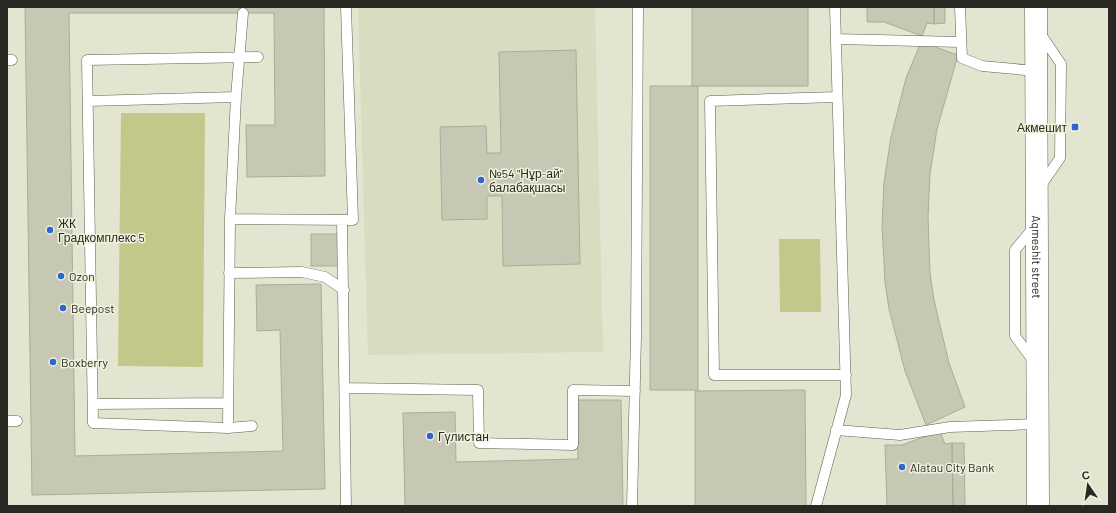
<svg xmlns="http://www.w3.org/2000/svg" width="1116" height="513" viewBox="0 0 1116 513" font-family="Barlow,sans-serif">
<style>
.built{fill:#d9dcc0}
.green{fill:#c3c88a}
.building{fill:#c6c8b4;stroke:#aaac98}
.lines{fill:none;stroke-linecap:round;stroke-linejoin:round}
.lane-casing{stroke:#5d5f4d;stroke-width:11}
.secondary-casing{stroke:#5d5f4d;stroke-width:23}
.lane{stroke:#fff;stroke-width:10}
.secondary{stroke:#fff;stroke-width:22}
.poi-dot{fill:#2f64d3;stroke:#f0f2dd;stroke-width:1.5}
.labels{text-anchor:middle;dominant-baseline:central;stroke-width:3;stroke-linejoin:round;paint-order:stroke}
.poi-label{font-size:12px;fill:#282922;stroke:#f0f2dd;text-anchor:start}
.street-label{font-size:12px;fill:#282922;stroke:#f0f2dd}
</style>
<rect width="100%" height="100%" fill="#e3e5d0"/>
<path class="built" d="M358,7H595L603,352L368,355Z"/>
<path class="green" d="M121,113H205L203,367L118,366Z
M779,239H820L821,312H780Z"/>
<path class="building" d="M25,7H324L325,176L247,177L246,125H275L274,13H69L75,456L283,451L280,330L257,331L256,285L321,284L325,489L32,495Z
M692,7H808V86H692Z
M867,7H934V24L927,23L922,36L884,22H867Z
M934,7H945V23L934,24Z
M921,42L958,55L937,129L930,174L928,217L930,273L934,300L949,363L965,407L926,425L905,371L889,309L885,282L882,226L884,182L891,137L906,78Z
M576,50L580,264L503,266L502,196H487V219L442,220L440,127L486,126L487,153H501L499,52Z
M650,86H698V390H650Z
M311,234H338V266H311Z
M805,390L806,506H695V391Z
M577,400H621L623,506H405L403,413L455,412L456,462L578,459Z
M940,431L945,444L952,443L953,506H887L885,445H902Z
M952,443H964L965,506H953Z"/>
<g class="lines">
<g class="lane-casing">
<path id="lane" d="M960,7L962,58L982,66L1036,71
M243,13L236,97L230,219L353,220L346,7
M836,39L960,42
M7,60H12
M837,97L710,101L714,375H846
M88,101L236,97
M1040,187L1060,158L1061,64L1040,33
M342,220L346,506
M1034,227L1015,250V336L1035,363
M229,273L302,272L325,277L344,290
M345,388L478,390L479,443L573,445V390L635,391
M93,404L228,403
M7,421H17
M252,426L228,428L93,423L87,60L258,57
M228,428L230,219
M836,430L900,435L950,427L1038,424
M632,506L636,336L638,7
M816,506L846,395L835,7"/>
</g>
<g class="secondary-casing">
<g id="secondary">
<path id="s1" d="M1036,7L1038,506"/>
</g>
</g>
<use href="#lane" class="lane"/>
<use href="#secondary" class="secondary"/>
</g>
<g class="poi-dot">
<rect x="1071" y="123" width="8" height="8" rx="2"/>
<circle cx="481" cy="180" r="4"/>
<circle cx="50" cy="230" r="4"/>
<circle cx="61" cy="276" r="4"/>
<circle cx="63" cy="308" r="4"/>
<circle cx="53" cy="362" r="4"/>
<circle cx="430" cy="436" r="4"/>
<circle cx="902" cy="467" r="4"/>
</g>
<g class="labels">
<g class="poi-label">
<text x="1067" y="127" text-anchor="end">Акмешит</text>
<text x="489" y="173">№54 "Нұр-ай"<tspan x="489" dy="14">балабақшасы</tspan></text>
<text x="58" y="223">ЖК<tspan x="58" dy="14">Градкомплекс 5</tspan></text>
<text x="69" y="276">Ozon</text>
<text x="71" y="308">Beepost</text>
<text x="61" y="362">Boxberry</text>
<text x="438" y="436">Гүлистан</text>
<text x="910" y="467">Alatau City Bank</text>
</g>
<g class="street-label">
<text stroke="none"><textPath href="#s1" startOffset="250">Aqmeshit street</textPath></text>
</g>
</g>
<rect width="1116" height="513" fill="none" stroke="#282922" stroke-width="16"/>
<g transform="translate(1088 485) rotate(347)" stroke="#f0f2dd" stroke-width="3" paint-order="stroke">
<path d="M0-3L7 15L0 10L-7 15Z" fill="#282922"/>
<text y="-6" font-size="11" font-weight="bold" text-anchor="middle" fill="#282922">С</text>
</g>
</svg>
